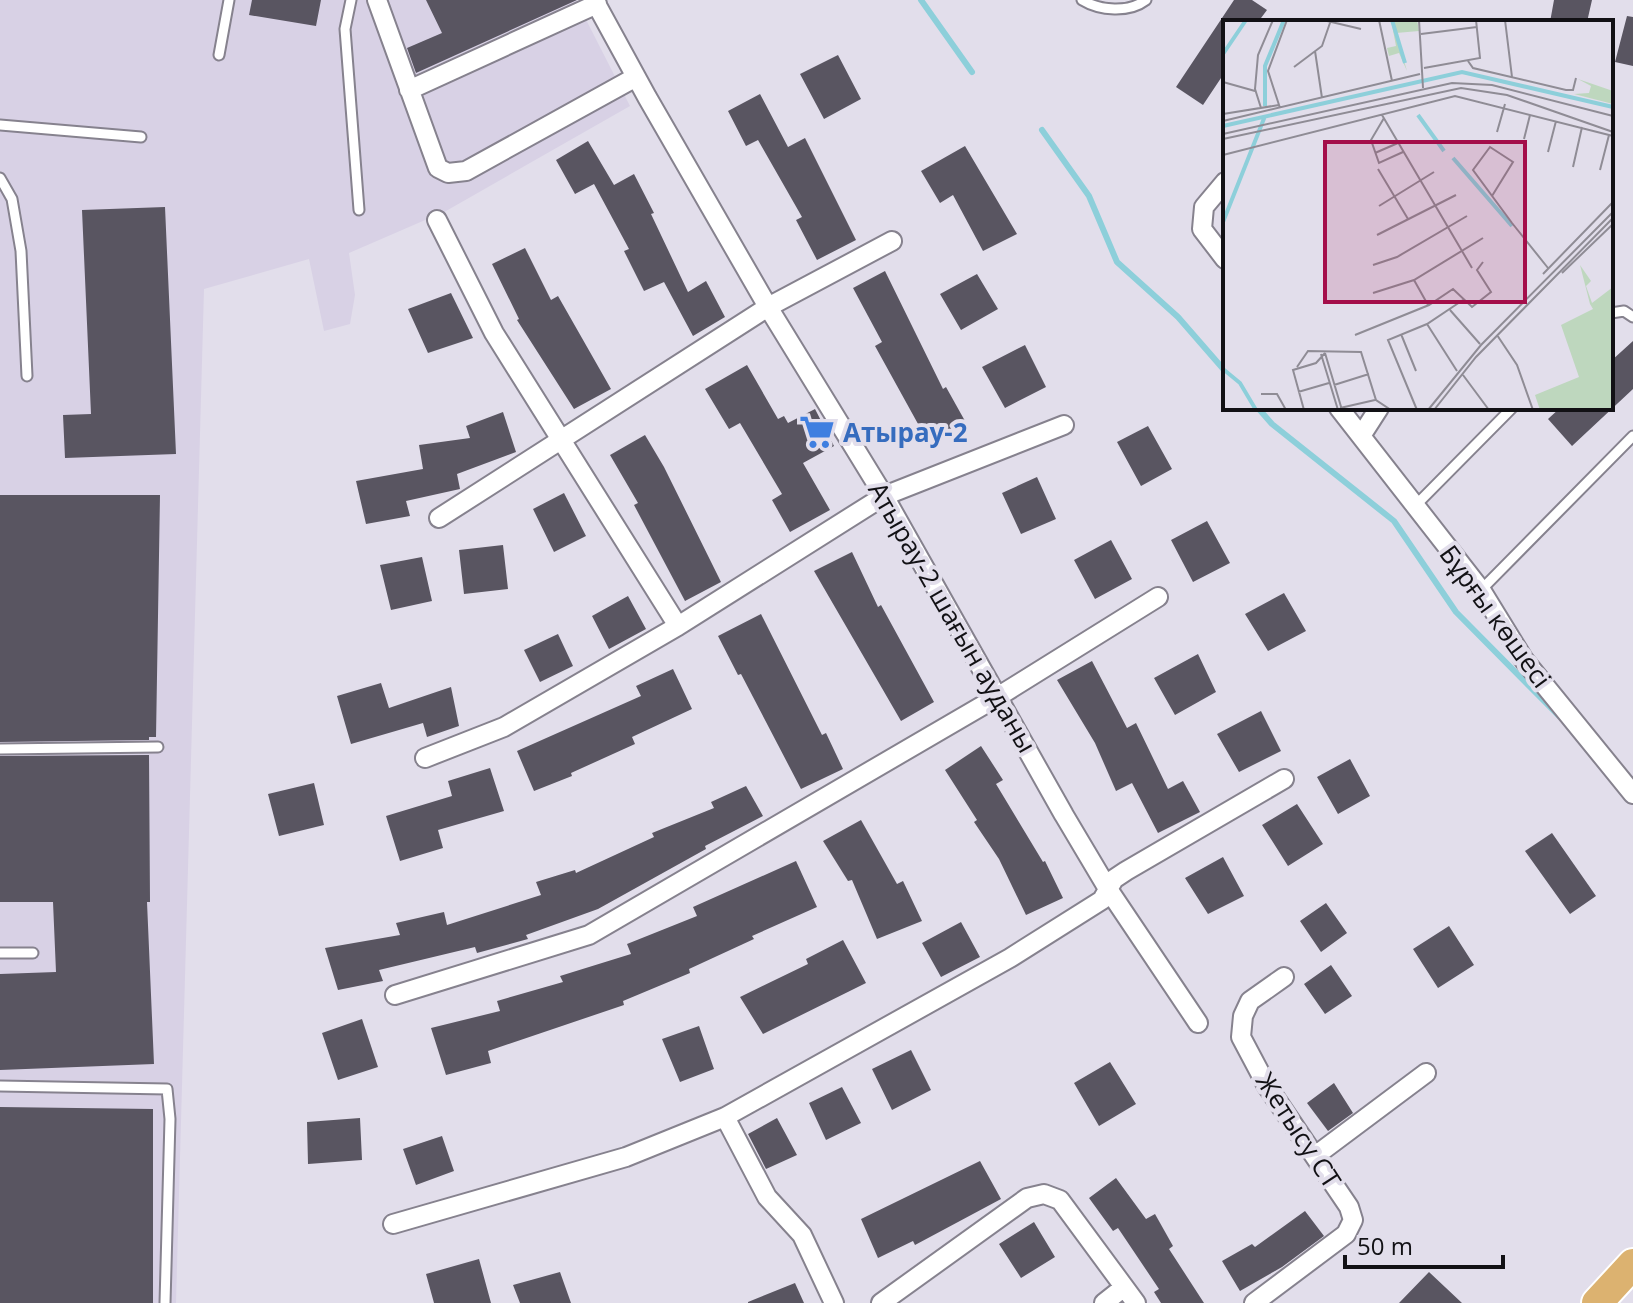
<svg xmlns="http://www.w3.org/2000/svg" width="1633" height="1303" viewBox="0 0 1633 1303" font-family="'Open Sans',sans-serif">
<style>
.built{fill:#d8d1e5}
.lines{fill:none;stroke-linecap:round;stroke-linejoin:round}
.stream{stroke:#8dcfda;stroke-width:6}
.building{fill:#595561}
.service-casing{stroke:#86828e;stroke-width:13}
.minor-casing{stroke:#86828e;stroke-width:22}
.primary-casing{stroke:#fff;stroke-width:34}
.service{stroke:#fff;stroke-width:9}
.minor{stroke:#fff;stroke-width:18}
.primary{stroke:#dcb270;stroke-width:30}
.labels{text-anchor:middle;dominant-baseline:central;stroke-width:8;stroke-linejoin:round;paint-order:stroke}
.shop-label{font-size:26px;font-weight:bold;fill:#366cbe;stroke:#e2deeb;text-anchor:start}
.street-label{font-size:26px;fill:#121115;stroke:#e2deeb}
.inset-river{fill:none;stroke:#8dcfda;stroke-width:4}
.inset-road{fill:none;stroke:#8f8c95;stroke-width:2}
.view{fill:#a40e4a;fill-opacity:0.15;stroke:#a40e4a;stroke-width:4}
.inset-edge{fill:none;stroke:#121115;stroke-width:4}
</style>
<rect width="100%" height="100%" fill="#e2deeb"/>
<path class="built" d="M0,0H576L630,106L446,211L349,253L355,295L350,324L324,331L309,259L204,289L176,1303H0Z"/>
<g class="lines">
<path class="stream" d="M921,0L972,72
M1042,130L1089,196L1117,262L1178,317L1225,371
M1258,408L1272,424L1394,521L1456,612L1559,716"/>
</g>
<path class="building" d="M252,0H321L316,26L249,15Z
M426,0H577L416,73L407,48L442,33Z
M1234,0H1252L1267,10L1258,22H1225V72L1203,105L1176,87Z
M1554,0H1592L1587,22H1550Z
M1627,16L1633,17V66L1615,62Z
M838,55L861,99L824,119L800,74Z
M760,94L788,147L805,138L856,240L817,260L796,220L802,217L758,140L746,146L728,111Z
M588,141L614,185L634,174L654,213L651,214L688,292L706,281L725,317L693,336L664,282L644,291L624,251L629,249L594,184L575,194L556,160Z
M965,146L1017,234L983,251L953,195L940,203L921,171Z
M165,207L176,454L65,458L63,415L91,414L82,210Z
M525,248L551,300L558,296L611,389L574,409L517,320L519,319L492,264Z
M885,271L943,389L946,387L965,421L928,442L875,346L882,342L853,288Z
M977,274L998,309L961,330L940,294Z
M451,293L473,338L428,353L408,309Z
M1633,341V389L1572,446L1548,419L1560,408H1611V361Z
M1025,345L1046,387L1005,408L982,367Z
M747,365L778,419L784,416L788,423L815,409L834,446L803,463L830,510L790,532L772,500L782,494L740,423L729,429L705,389Z
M503,412L516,452L457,474L460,489L406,501L410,516L366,524L356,481L423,469L419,445L470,438L466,426Z
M1148,426L1172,469L1141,486L1117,442Z
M645,435L664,467L721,582L685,601L634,505L638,503L610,455Z
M1037,477L1056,519L1021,534L1002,493Z
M564,493L586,536L554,552L533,509Z
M0,495H160L156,737H149V740L0,742Z
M1207,521L1230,563L1193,582L1171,540Z
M1111,540L1132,579L1095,599L1074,560Z
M503,545L508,589L464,594L459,550Z
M852,552L878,607L881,605L934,702L901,721L814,571Z
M422,557L432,601L391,610L380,565Z
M1284,593L1306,631L1268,651L1245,614Z
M628,596L646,629L609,649L592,616Z
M761,614L822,735L826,733L843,769L801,789L741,674L738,675L718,636Z
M558,634L573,666L540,682L524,650Z
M1198,654L1216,692L1175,715L1154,678Z
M1092,661L1127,728L1136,723L1168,789L1183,781L1200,812L1158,833L1132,783L1116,791L1095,743L1057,680Z
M673,669L692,709L632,737L635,744L571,773L572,776L534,791L517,751L641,696L636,686Z
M381,683L389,708L451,687L459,726L427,737L423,723L351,744L337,696Z
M1261,711L1281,751L1239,772L1217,734Z
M981,746L1003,780L996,784L1043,862L1045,861L1063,898L1026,915L999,859L974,822L977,820L945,770Z
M149,755L150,902H147L154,1064L0,1070V974L56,972L53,902H0V756Z
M1350,759L1370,796L1338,814L1317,777Z
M490,768L504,811L438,830L443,848L400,861L386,816L452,796L448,781Z
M314,783L324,825L279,836L268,794Z
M746,786L763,816L705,846L706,849L598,909L526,935L528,939L477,953L475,947L379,970L383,981L338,990L325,948L400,935L396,923L444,912L447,925L541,895L536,882L575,870L576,873L654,837L652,833L714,808L711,802Z
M1297,804L1323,844L1288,866L1262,825Z
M861,820L897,884L903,881L922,921L877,939L852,880L848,881L823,841Z
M1552,833L1596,896L1570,914L1525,851Z
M1223,857L1244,896L1208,914L1185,878Z
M796,861L817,907L752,936L754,939L689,969L690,973L623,1001L624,1005L488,1051L491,1063L446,1075L431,1028L500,1011L497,1001L563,982L560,976L631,954L627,944L697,916L693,907Z
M1326,903L1347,933L1321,952L1300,921Z
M961,922L980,957L941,977L922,943Z
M1449,926L1474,965L1438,988L1413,949Z
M843,940L866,983L763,1034L740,997L808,964L806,959Z
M1331,965L1352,996L1325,1014L1304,984Z
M362,1019L378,1067L338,1080L322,1033Z
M699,1026L714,1069L680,1082L662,1039Z
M911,1050L931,1090L892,1110L872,1069Z
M1110,1062L1136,1104L1099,1126L1074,1083Z
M1334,1083L1353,1113L1328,1131L1307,1103Z
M842,1087L861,1123L826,1140L809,1103Z
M0,1107L153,1109V1303H0Z
M360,1118L362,1160L308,1164L307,1122Z
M777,1118L797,1155L766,1169L748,1134Z
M442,1136L454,1171L416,1185L403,1149Z
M980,1161L1001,1199L915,1245L913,1241L878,1258L861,1219Z
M1116,1178L1146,1219L1155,1214L1173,1246L1169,1249L1204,1303H1161L1154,1292L1159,1289L1118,1228L1113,1231L1089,1198Z
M1305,1211L1324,1236L1282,1267L1240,1291L1222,1261L1252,1244L1255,1247Z
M1034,1222L1055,1257L1021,1278L999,1244Z
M479,1259L491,1303H434L426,1274Z
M560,1272L571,1303H520L513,1285Z
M1429,1272L1462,1303H1399Z
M795,1283L804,1303H748V1302Z"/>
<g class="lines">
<g class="service-casing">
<path id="service" d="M351,0L345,29L359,210
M1082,0C1100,11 1129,13 1146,0
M219,55L229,0
M0,125L141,137
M0,178L12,199L21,251L27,376
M1611,313L1624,311L1633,317
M1415,506L1512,408
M1481,590L1633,436
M0,749L158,747
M0,953H33
M0,1086L167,1089L170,1119L165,1303"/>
</g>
<g class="minor-casing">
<path id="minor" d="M377,0L438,168L448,173L466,171L636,77
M594,0L647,97L768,307L884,496L1064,815L1108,889L1198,1023
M409,90L597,4
M1225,182L1204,207L1202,229L1225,259
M437,220L494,333L678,626
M1339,408L1481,590L1524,660L1633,794
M1361,436L1379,408
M439,518L768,307L892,241
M425,758L504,727L678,626L884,496L1064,425
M395,995L589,935L999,696L1158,597
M725,1117L767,1197L802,1235L834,1303
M1315,1156L1426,1073
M393,1224L626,1157L725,1117L1010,958L1102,900L1114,879L1126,871L1284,779
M881,1303L1027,1198L1044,1194L1060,1200L1136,1303
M1104,1303L1123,1288
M1254,1303L1346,1234L1353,1220L1349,1207L1267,1086L1241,1037L1243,1016L1250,1001L1284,977"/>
</g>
<g class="primary-casing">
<path id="primary" d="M1597,1303L1633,1264"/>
</g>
<use href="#service" class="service"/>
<use href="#minor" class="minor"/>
<use href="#primary" class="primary"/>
</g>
<defs>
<g id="supermarket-bare" transform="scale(2.76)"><path d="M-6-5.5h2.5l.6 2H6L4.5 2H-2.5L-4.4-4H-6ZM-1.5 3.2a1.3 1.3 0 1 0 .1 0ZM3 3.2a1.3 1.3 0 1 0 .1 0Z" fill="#3f7fe0" stroke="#e2deeb" stroke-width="2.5" paint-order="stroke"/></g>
</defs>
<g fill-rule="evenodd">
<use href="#supermarket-bare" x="817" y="432"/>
</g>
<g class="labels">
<g class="shop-label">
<text x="843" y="432">Атырау-2</text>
</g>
<g class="street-label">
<text transform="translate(1496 616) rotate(54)">Бұрғы көшесі</text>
<text transform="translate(953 617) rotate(60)">Атырау-2 шағын ауданы</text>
<text transform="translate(1299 1130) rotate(57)">Жетысу СТ</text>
</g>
</g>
<g transform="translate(1223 20)">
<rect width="390" height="390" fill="#e2deeb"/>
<path d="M168,0H194L196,11L173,13L184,51L176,33L166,36L164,28L173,26ZM355,59L390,71V84L351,74L366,73L368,66ZM357,245L368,261L363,266L369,283L390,267V390H317L312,375L356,357L338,305L370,289L367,284Z" fill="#bed7be"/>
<path class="inset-river" d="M169,0L182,43M0,34L23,0M42,86V46L61,0M195,95L221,131M0,106L239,52L390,87M230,138L289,206M0,202L42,96M0,349L17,363L33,390"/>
<path class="inset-road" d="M100,0L138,9M156,0L169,61M196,0L200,68M282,0L289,57M198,14L254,7M92,31L99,78M245,41L250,48L343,70H350L353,58M71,47L99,26L108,0M201,48L257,38L253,0M0,62L32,71M38,88L32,69L35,35L50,0M57,88L45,51L64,0M0,94L56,85M159,95L249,248M161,98L148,120L156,143L180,132M0,101L197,54M274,112L282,84M0,114L229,63L269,65L390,96M0,119L238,68L284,75L390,112M301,119L307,95M325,132L333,101M152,133L175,123M0,135L232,76L390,116M350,147L359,107M155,149L185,199M377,150L386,115M269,176L290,142L267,127L250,150L289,203L325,248M156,186L211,152M154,215L233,175M150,245L174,237L244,196M339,253L390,204M320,254L390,182M191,260L205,285M150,273L191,260L260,218M227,290L257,324M204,304L234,351M178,314L193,351M132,315L206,285L230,269L249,287L268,272L254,250L260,242M274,315L294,345L310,390M102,333L119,390M98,334L115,390M74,347L85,331L138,332L153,380L168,390M240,355L266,390M111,365L146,354M75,372L106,363M38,374H54L63,390M117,388L152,380M81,390L70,350L93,343L102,333M194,390L165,320L204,304L240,280M205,390L258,325L390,192M211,390L253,337L390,198"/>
<path class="view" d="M102,122H302V282H102Z"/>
<rect width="390" height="390" class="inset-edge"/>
</g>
<path d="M1345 1255v12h158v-12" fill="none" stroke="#121115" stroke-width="4"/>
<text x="1357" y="1255" font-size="24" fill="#121115" stroke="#e2deeb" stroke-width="6" paint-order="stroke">50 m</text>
</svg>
